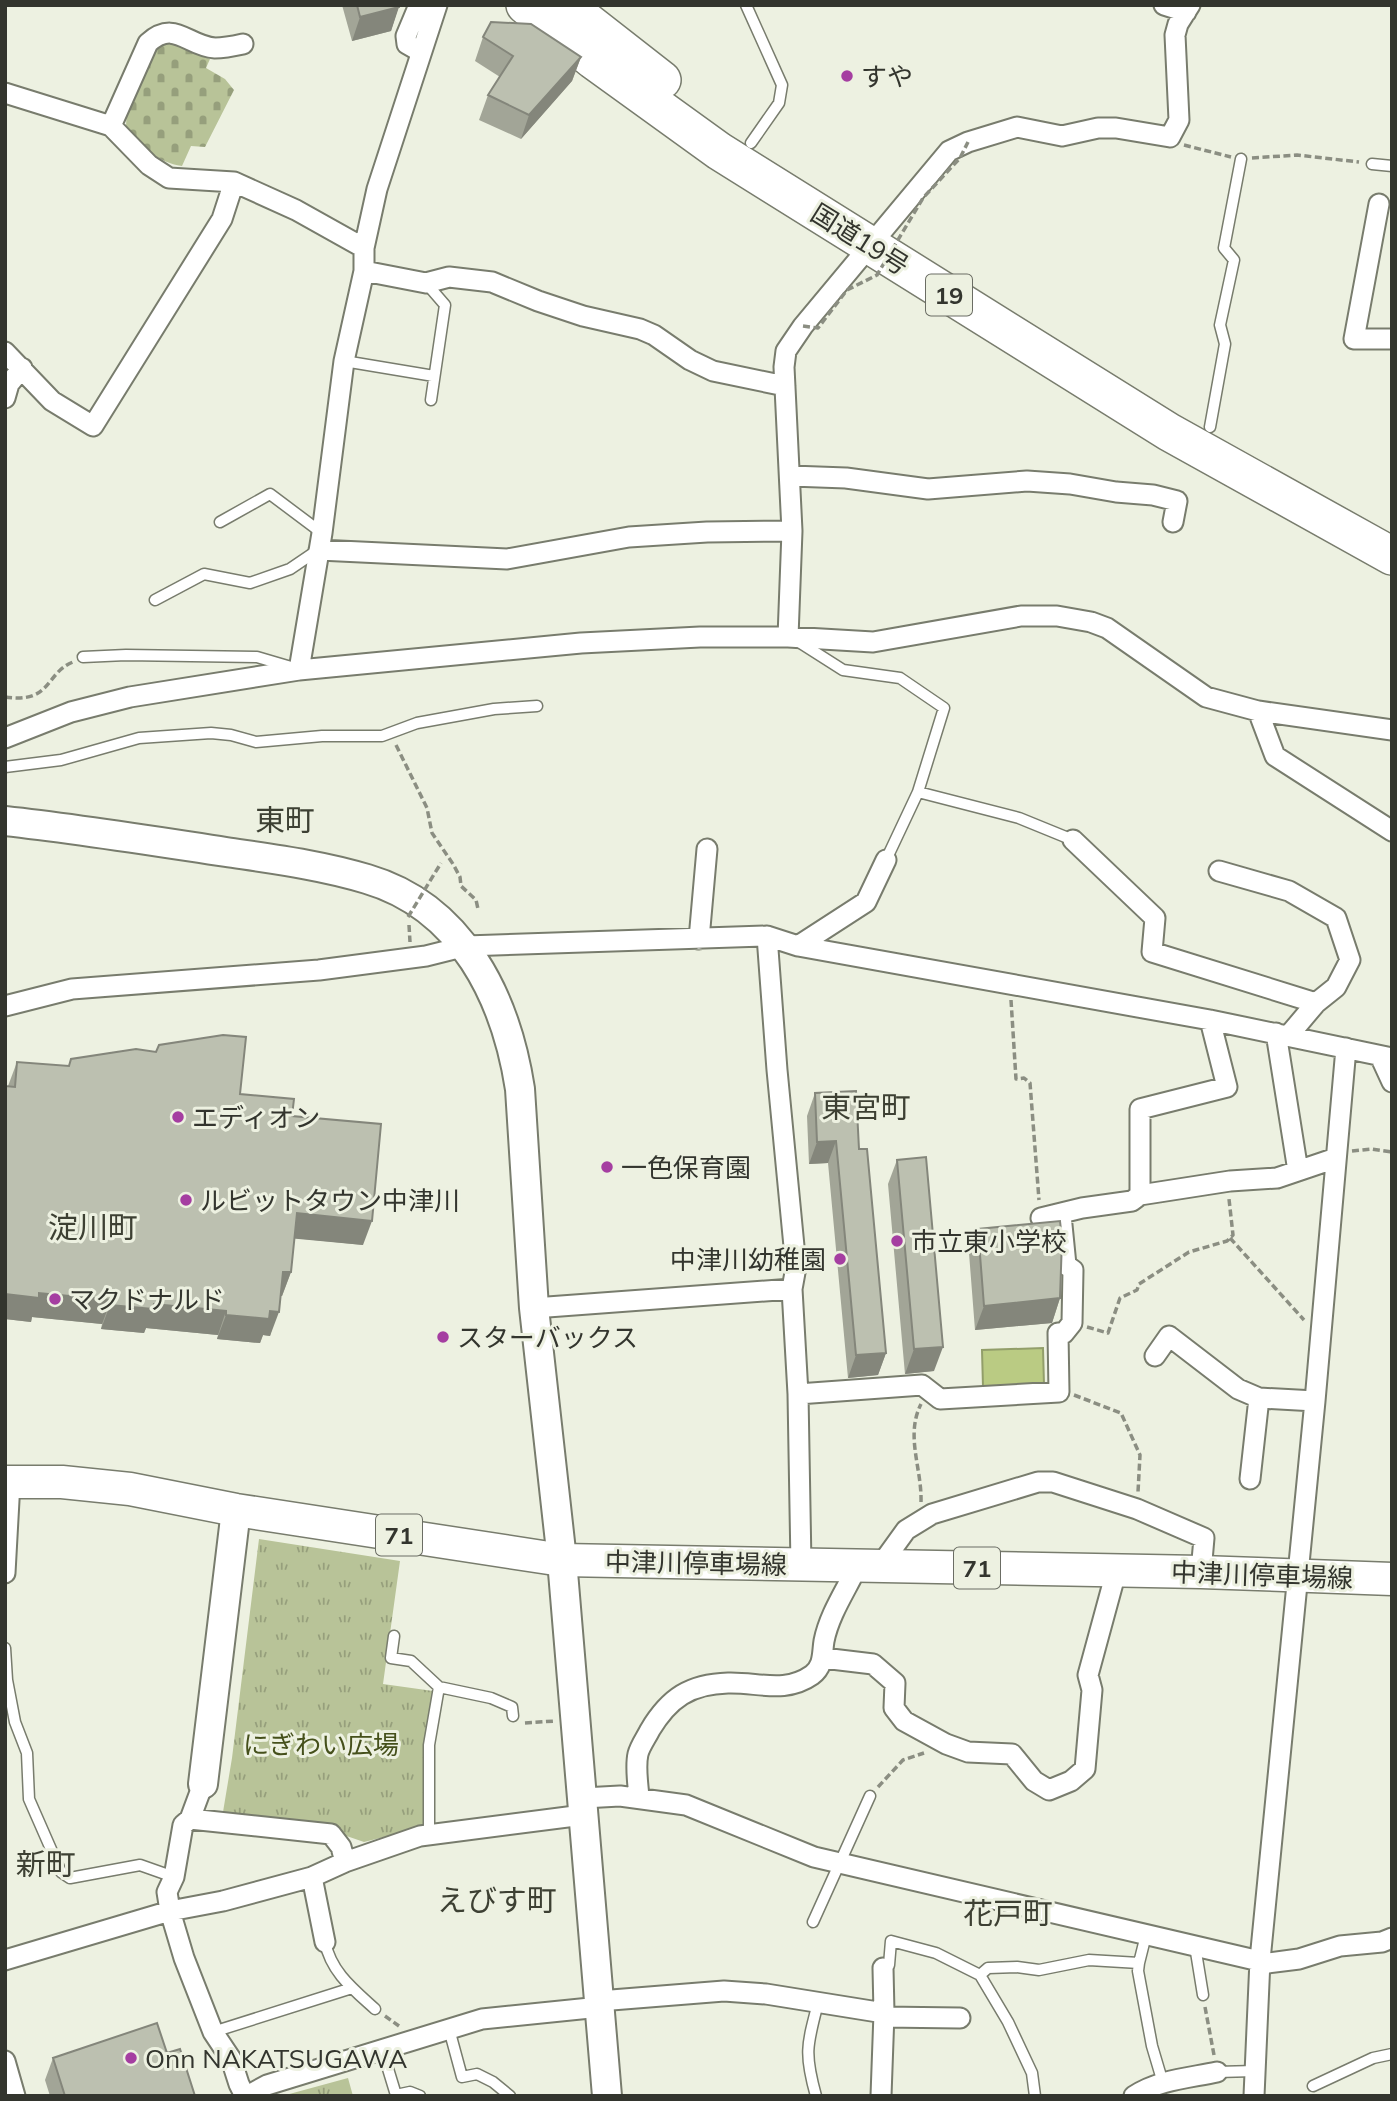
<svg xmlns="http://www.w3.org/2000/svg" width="1397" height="2101" viewBox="0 0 1397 2101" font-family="Mulish,'Noto Sans JP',sans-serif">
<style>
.cemetery{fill:url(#cemetery-stones)}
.park{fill:url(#park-tufts)}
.water{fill:#bacb83;stroke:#929e6a;stroke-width:2}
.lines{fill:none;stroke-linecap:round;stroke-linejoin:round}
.lane-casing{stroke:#787c6d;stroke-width:13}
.street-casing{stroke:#787c6d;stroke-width:23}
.secondary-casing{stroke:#787c6d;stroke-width:32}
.primary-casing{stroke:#787c6d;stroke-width:35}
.highway-casing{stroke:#787c6d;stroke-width:40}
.path{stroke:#8b8e82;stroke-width:3.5;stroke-dasharray:7 3.5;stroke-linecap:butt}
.lane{stroke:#fff;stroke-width:10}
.street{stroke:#fff;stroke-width:19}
.secondary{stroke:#fff;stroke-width:28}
.primary{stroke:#fff;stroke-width:32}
.highway{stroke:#fff;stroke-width:37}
.path-bridge{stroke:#8b8e82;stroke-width:3.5;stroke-dasharray:7 3.5;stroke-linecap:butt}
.wall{fill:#a2a597}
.shaded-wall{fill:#84867b}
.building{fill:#bcc0b0;stroke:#84867b;stroke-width:2}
.poi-dot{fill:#a53ea1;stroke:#edf1e1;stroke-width:2.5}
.labels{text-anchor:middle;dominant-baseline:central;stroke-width:6;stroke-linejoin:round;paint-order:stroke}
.shield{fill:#edf1e1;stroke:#6b6d64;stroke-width:2}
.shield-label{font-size:24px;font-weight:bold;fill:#33352e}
.poi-label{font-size:26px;fill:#33352e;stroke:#edf1e1;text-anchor:start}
.street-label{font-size:26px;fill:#33352e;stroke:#edf1e1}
.park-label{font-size:26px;fill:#45501b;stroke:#edf1e1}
.quarter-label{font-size:30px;fill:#3d4033;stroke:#edf1e1}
</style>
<defs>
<pattern id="cemetery-stones" width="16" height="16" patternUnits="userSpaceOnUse" patternTransform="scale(1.75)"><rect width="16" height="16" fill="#b8c398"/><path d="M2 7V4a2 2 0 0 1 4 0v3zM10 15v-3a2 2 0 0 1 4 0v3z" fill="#969f7c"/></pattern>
<pattern id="park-tufts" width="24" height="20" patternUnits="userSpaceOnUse" patternTransform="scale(1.75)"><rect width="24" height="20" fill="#b8c398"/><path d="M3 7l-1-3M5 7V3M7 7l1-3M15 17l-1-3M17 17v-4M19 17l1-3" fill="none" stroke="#969f7c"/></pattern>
</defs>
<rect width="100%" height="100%" fill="#edf1e1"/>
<path class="cemetery" d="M166,41L210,59L206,68L225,79L234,90L205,147L191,146L182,166C158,163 140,145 126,126L127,108L152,51Z"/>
<path class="park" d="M259,1539L400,1561L383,1684L433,1691L424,1748V1827L364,1842L335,1832L222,1818L232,1758Z
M348,2078L353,2096H282Z"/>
<path class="water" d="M1043,1348L1044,1385L983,1387L982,1350Z"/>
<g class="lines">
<g class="lane-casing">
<path id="lane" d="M746,5L782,85L779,103L751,143
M1372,164L1392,166
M426,283L445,305L431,400
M344,361L434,376
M1210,427L1225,344L1220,325L1234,260L1224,248L1241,159
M220,522L270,494L322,533
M155,600L204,574L250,583L290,569L318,550
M799,642L843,670L900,678L944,708L918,792L886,860
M83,657L126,655L257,657L291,667
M5,767L61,760L139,738L211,733L231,735L256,742L322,736H382L417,723L494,709L537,706
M918,792L1019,818L1073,840
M394,1636L391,1658L411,1661L439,1687L429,1745V1835
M5,1648L7,1680L15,1722L27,1753L29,1799L61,1872L70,1878L140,1865L174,1877
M439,1687L491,1698L512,1707L513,1716
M813,1922L870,1796
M325,1942C331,1972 353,1989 375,2009
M1195,1946L1203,1995
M1139,1963L1138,1971L1152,2046L1163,2083
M883,1968L889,1965L891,1941L936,1953L980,1975L1008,2022L1032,2073L1035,2096
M980,1975L988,1968L1017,1967L1039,1970L1089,1960L1139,1963L1146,1935
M449,2029L462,2077L477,2074L493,2082L510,2096
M213,2032L352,1988
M382,2049L396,2095L410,2092L420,2096
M1217,2072L1255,2071
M1313,2086L1373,2058L1392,2054
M816,2096C804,2053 807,2045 818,2003"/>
</g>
<g class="street-casing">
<path id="street" d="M419,5L406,36L407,44L421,52
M1164,5L1186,12
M5,93L111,126L149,165L169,178L234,182L296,210L364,248
M111,126L148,43C175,19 187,46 215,48C224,48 234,46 243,44
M1379,204L1354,339H1392
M364,271L426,283L449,277L492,282L538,301L583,316L640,329L654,335L690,360L713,371L785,386
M5,352L52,401L93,426L222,219L234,182
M5,398L9,384L22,368
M791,476L846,478L928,489L1027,481L1070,484L1116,492L1153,495L1177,501L1173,522
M319,550L507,559L629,537L707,532L792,531
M788,637L792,531L784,367L786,351L803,326L949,151L968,142L1017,127L1062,136L1098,128H1116L1170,137L1179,120L1175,35L1178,24L1190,5
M299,670L322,533L344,361L364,271V248L377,189L437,5
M1258,711L1275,756L1392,831
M5,738L71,712L130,697L299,670L581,643L700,637H788L873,642L1021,616H1057L1091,622L1107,628L1206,697L1258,711L1392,730
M1073,840L1155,918L1152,952L1316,1003L1289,1035
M1219,871L1289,891L1336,918L1350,960L1336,987L1316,1003
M767,936L777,1070L796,1267L792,1289L798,1394L801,1565
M699,939L707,849
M798,946L866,902L886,860
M5,1006L72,989L319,970L426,956L466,946L767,936L798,946L1210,1020L1392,1058
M1276,1033L1298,1171
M1380,1056L1392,1082
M1140,1195V1109L1227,1087L1210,1020
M1041,1218L1082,1208L1132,1201L1140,1195L1230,1181L1277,1178L1336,1158
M534,1308L792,1289
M1155,1356L1169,1336L1238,1389L1259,1398L1315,1401
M798,1394L922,1385L940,1399L1059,1392L1058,1333H1064L1072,1323L1073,1270L1066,1265L1061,1215
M1250,1479L1259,1398
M880,1566L906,1530L932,1514L1038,1482H1053L1137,1509L1204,1538L1201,1572
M5,1573L10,1482
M823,1658L873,1664L895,1683L894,1708L904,1721L946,1744L968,1752L1012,1754L1034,1781L1049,1790L1071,1781L1085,1769L1092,1690L1088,1675L1116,1572
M203,1784L190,1819L183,1825L174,1877L167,1892L170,1911L184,1958L213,2032L231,2059L239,2084L245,2096
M639,1797C638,1784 635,1767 638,1754C640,1746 646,1738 650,1730C669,1698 690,1684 728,1683C758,1682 785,1694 812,1675C824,1666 822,1653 824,1641C829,1615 846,1590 857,1567
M583,1798L620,1796L686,1805L814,1857L1268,1963L1299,1959L1340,1946L1382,1942L1392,1938
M190,1819L331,1834L341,1847L345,1862
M312,1877L325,1942
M5,1960L170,1911L223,1901L312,1877L345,1862L420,1836L583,1815
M883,1968L884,2013
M599,2001L724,1991L766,1994L884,2013L881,2096
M884,2017L960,2018
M5,2061L15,2096
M247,2096L267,2085L482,2019L600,2007
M1134,2096C1158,2080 1189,2078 1217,2072
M1254,2096L1260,1960L1315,1401L1346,1048"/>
</g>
<g class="secondary-casing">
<path id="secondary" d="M5,821C79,829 153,841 226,852C273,859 321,865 367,879C462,907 506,998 520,1089L534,1308L562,1560L607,2096
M203,1784L236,1510"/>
</g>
<g class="primary-casing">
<path id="primary" d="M5,1482H62L130,1489L236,1510L562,1560L1201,1572L1392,1579"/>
</g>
<g class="highway-casing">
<path id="highway" d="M525,5L593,60L719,151L1169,432L1392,556
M566,5L662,80"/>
</g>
<path class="path" d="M1184,145L1231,157
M1252,158L1297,155L1359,162
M5,697C52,704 45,673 73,662
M396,745L427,808L432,833L453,864L460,877L461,886L476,900L478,909
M409,925L410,942
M1011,1000L1016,1079L1024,1078L1030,1083L1039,1200
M1352,1151L1371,1149L1392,1152
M1230,1238L1304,1320
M1087,1327L1108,1333L1120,1298L1137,1290L1139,1284L1189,1252L1227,1241L1233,1235L1229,1199
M1074,1395L1121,1413L1140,1455L1138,1492
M921,1502C922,1468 905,1436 921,1404
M525,1723L555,1721
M878,1787L903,1760L924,1753
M1205,2007L1214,2055
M385,2016L399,2026"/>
<use href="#lane" class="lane"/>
<use href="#street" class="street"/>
<use href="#secondary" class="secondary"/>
<use href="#primary" class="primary"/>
<use href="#highway" class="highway"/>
<path class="path-bridge" d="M803,326L818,328L847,290L877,275L923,198L960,158L968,142
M408,917L441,863"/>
</g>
<path class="wall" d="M342,5H399L391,31L352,41Z
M483,37L581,57L572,81L521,139L479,120L488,95L500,77L475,61Z
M17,1062L240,1094L292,1116L363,1245L294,1238L291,1272L282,1296H281L270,1336L263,1335L260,1343L217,1339L218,1335L146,1328L144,1333L101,1329L102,1324L32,1317L31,1322L5,1319V1086H8Z
M815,1093L859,1149L886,1353L878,1375L848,1378L828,1163L809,1164L807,1116Z
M897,1160L934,1371L905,1374L888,1184Z
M978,1229L1060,1298L1052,1323L975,1330L969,1253Z
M167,2053L195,2096H50L45,2080L53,2058Z"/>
<path class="shaded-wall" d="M399,7L391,31L352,41L360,17Z
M581,57L572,81L521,139L529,115Z
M836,1141L828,1163L809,1164L817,1142Z
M297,1213L372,1221L363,1245L288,1238Z
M283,1272H291L282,1296H274Z
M39,1293L111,1300L102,1324L32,1317L31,1322L5,1319V1294Z
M1060,1298L1052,1323L975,1330L984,1306Z
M154,1304L226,1311L218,1335L146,1328L144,1333L101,1329L110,1305Z
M270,1311L279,1312L270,1336L263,1335L260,1343L217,1339L226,1315Z
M943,1347L934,1371L905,1374L914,1349Z
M886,1353L878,1375L848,1378L856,1355Z"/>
<path class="building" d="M357,5H399V7L360,17Z
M491,22L531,24L581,57L529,115L488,95L513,56L483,37Z
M223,1035L246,1037L240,1094L294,1099L292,1116L381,1124L372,1221L297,1213L291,1272H283L279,1312L270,1311L269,1319L226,1315V1311L154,1304L153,1309L110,1305L111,1300L39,1293V1298L5,1294V1086L15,1087L17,1062L69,1066L71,1059L136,1049L156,1052L159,1045Z
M856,1091L859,1149H867L886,1353L856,1355L836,1141L817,1142L815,1093Z
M926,1157L943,1347L914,1349L897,1160Z
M1060,1221L1062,1239L1060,1298L984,1306L978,1229Z
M157,2023L167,2053L180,2049L195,2096H65L53,2058Z"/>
<g class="poi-dot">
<circle cx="847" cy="76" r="7"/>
<circle cx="178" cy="1117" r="7"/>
<circle cx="607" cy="1167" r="7"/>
<circle cx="186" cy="1200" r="7"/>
<circle cx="897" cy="1241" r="7"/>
<circle cx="840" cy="1259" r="7"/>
<circle cx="55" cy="1299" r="7"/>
<circle cx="443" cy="1337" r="7"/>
<circle cx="131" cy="2058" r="7"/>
</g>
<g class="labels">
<g class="shield">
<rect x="926" y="274.5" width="46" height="41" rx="5"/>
<rect x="376" y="1514.5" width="46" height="41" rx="5"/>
<rect x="954" y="1547.5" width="46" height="41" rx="5"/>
</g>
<g class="shield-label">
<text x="949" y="295">19</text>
<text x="399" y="1535">71</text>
<text x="977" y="1568">71</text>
</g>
<g class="poi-label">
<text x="861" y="76">すや</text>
<text x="192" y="1117">エディオン</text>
<text x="621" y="1167">一色保育園</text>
<text x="200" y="1200">ルビットタウン中津川</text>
<text x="911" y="1241">市立東小学校</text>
<text x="826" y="1259" text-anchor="end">中津川幼稚園</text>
<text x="69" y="1299">マクドナルド</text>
<text x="457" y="1337">スターバックス</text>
<text x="145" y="2058">Onn NAKATSUGAWA</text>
</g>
<g class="street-label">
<text transform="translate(860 239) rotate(32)">国道19号</text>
<text transform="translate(696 1563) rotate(1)">中津川停車場線</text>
<text transform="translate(1262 1575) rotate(2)">中津川停車場線</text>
</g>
<g class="park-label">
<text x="321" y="1744">にぎわい広場</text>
</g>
<g class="quarter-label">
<text x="285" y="820">東町</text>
<text x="866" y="1107">東宮町</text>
<text x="93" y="1227">淀川町</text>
<text x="46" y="1864">新町</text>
<text x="497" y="1900">えびす町</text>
<text x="1008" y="1913">花戸町</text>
</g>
</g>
<rect width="1397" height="2101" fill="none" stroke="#33352e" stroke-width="14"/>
</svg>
